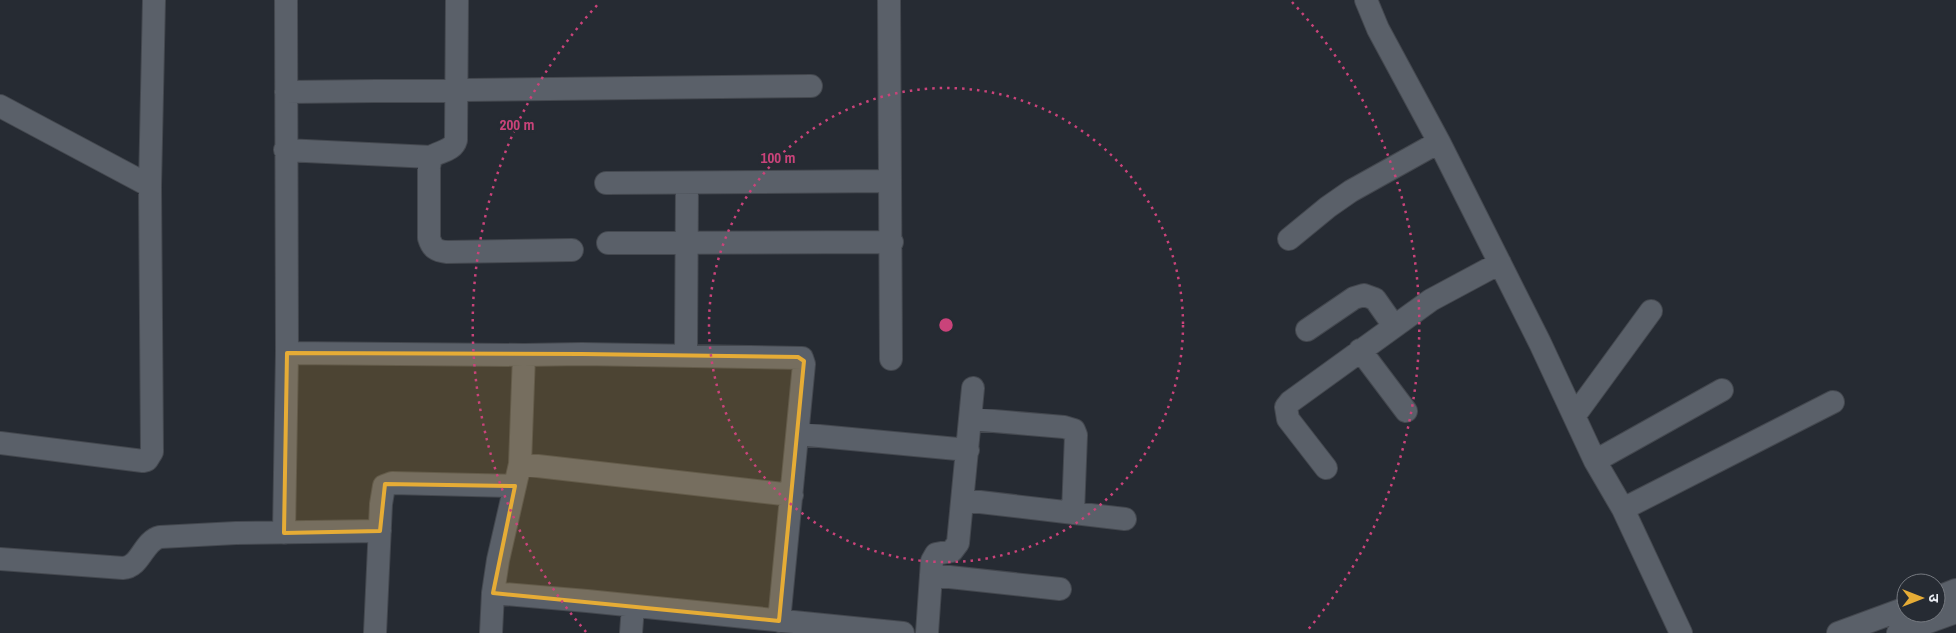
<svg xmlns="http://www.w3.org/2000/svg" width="1956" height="633" viewBox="0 0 1956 633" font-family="'Archivo Narrow','Noto Sans Devanagari',sans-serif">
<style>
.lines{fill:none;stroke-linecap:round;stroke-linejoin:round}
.minor-casing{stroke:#44484f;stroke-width:24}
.minor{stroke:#5a6069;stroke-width:22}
.marked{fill:#e6ac36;fill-opacity:0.2;stroke:#e6ac36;stroke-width:4;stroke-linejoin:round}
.ring{fill:none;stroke:#ca437a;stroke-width:2.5;stroke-dasharray:2.5 5}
.centre{fill:#ca437a;stroke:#262b33;stroke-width:2.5}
.ring-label{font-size:15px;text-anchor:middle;font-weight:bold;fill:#ca437a;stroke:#262b33;stroke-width:5;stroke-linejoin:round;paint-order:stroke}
</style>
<rect width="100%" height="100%" fill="#262b33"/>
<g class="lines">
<g class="minor-casing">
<path id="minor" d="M457,0L456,140C453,151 440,151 431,157L429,167V238C432,248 436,251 447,252L572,250
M889,0L891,359
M1366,0L1378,29L1439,142L1540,343L1595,461L1623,509L1681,633
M286,92L811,86
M0,106L150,186
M285,150L431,157
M606,183L890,181
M1289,239L1328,207L1351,191L1439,142
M608,243L892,242
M1307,330L1354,298L1364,295L1375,299L1394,326
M1360,350L1406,411
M287,353L524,355L582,354L802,358L804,364L779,621
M686,356L687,183
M1575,415L1651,311
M970,419L1064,427L1074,430L1076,435L1073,513
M798,434L968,450
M0,443L143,461L147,460L152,452L150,186L154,0
M1595,461L1722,390
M520,464L792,495
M1326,468L1288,419L1286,407L1290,402L1431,300L1500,263
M963,500L1125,519
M1623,509L1833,402
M284,533L287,353L286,0
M0,559L123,568C141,567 143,541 160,537L236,533L380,531
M931,575L1060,589
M493,593L587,601L903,633
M1936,598L1956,590
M375,633L381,504L384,486L392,483L515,486
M491,633L493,593L498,560L520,464L524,355
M631,633L633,606
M927,633L932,561L936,554L952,551L958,543L973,388
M1838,633L1906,608
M1898,633L1956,612"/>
</g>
<use href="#minor" class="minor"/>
</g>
<path class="marked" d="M287,353L582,354L798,357L804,361L779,621L493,593L515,486L385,484L380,531L284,533Z"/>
<g class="ring">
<circle cx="946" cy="325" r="237"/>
<path d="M586 632A473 473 0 0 1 600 2M1292 2A473 473 0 0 1 1306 632"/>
</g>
<circle cx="946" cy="325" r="8" class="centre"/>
<g class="ring-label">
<text x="517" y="130">200 m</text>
<text x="778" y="163">100 m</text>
</g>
<g transform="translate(1921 598) rotate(90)"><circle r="24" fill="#262b33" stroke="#757980"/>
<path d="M0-4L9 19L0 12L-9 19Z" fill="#e6ac36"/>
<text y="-8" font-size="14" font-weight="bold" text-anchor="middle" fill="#ebeef4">उ</text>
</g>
</svg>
